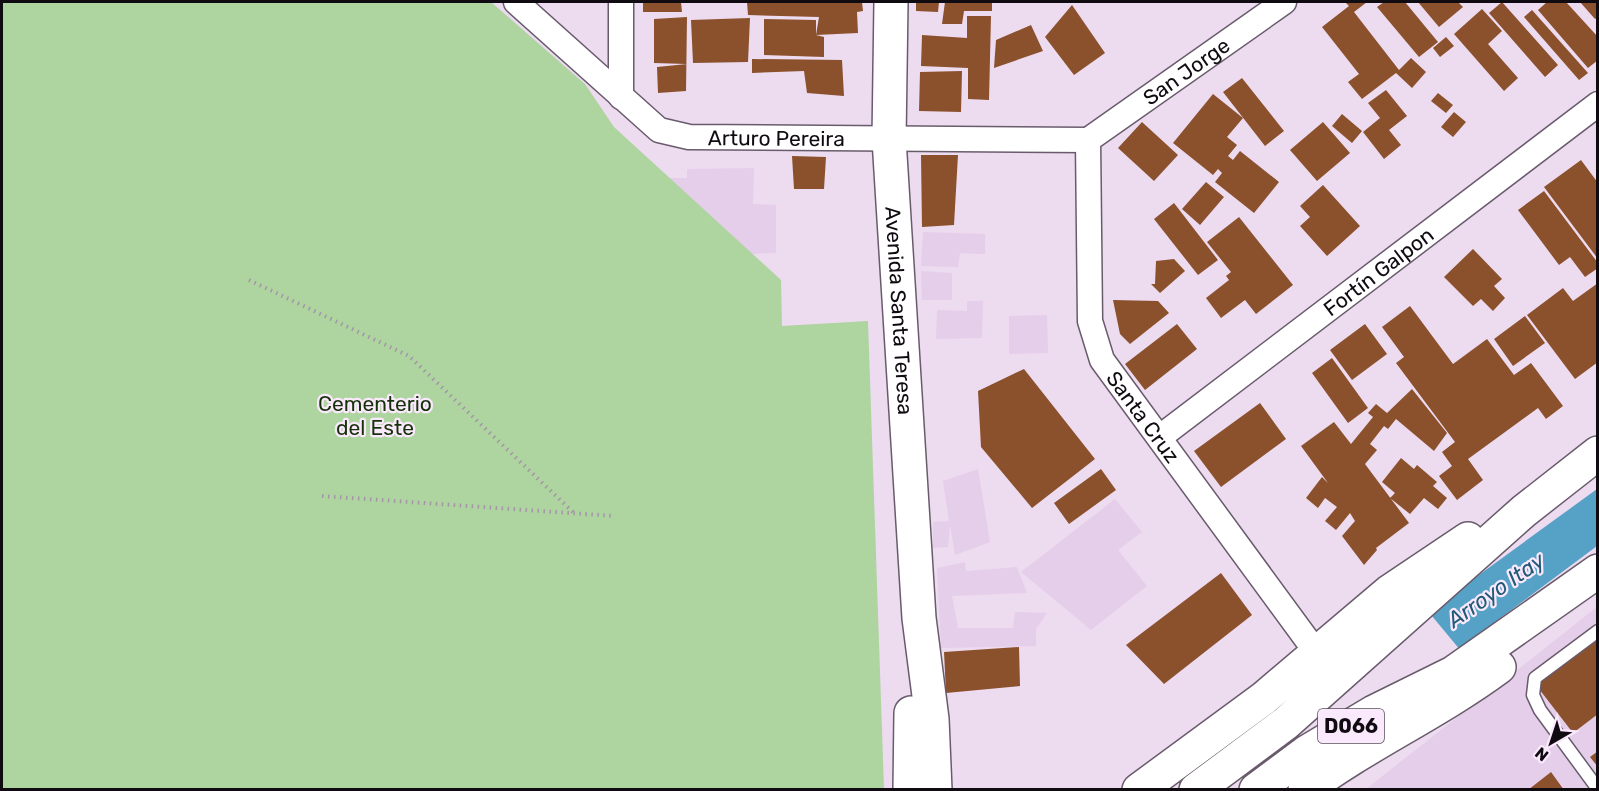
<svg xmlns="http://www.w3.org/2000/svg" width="1599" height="791" viewBox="0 0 1599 791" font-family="Rubik,sans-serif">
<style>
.built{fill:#e5cee9}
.green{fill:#aed4a0}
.water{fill:#56a2c7}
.pier{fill:#eddbf0}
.building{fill:#8b502c}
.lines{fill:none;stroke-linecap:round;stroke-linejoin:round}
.service-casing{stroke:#695b6c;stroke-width:15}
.minor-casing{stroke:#695b6c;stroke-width:27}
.primary-casing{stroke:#695b6c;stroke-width:36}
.trunk-casing{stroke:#695b6c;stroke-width:36}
.path{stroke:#a496a6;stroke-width:4;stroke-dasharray:1.5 4.5;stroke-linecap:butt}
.service{stroke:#fff;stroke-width:12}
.minor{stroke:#fff;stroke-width:24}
.primary{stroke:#fff;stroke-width:33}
.trunk{stroke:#fff;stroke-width:33}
.labels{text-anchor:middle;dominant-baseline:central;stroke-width:4.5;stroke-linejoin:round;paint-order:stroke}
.shield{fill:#fae9fd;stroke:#564e58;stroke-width:1.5}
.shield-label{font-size:20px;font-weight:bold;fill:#100b11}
.street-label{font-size:21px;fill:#100b11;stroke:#fae9fd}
.park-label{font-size:21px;fill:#153108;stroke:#fae9fd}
.water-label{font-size:22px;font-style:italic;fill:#205a75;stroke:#fae9fd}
</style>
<rect width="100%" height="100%" fill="#eddbf0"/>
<path class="built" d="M754,168L753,204L776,205V253L753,254L754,264L669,178H687V169Z
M923,232L985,234V254L960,253L958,267L921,266Z
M921,271L952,273V300H922Z
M967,301H983L982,338L936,339L937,310L967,311Z
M1047,315L1048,353L1009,354V316Z
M978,469L990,542L955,555L950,525L948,547L933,548V522L949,521L943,481Z
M1115,499L1142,532L1118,550L1147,586L1091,630L1021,572Z
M965,562L966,571L1017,567L1027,593L952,596L958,628H1013L1015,612L1047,613L1036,629V646L941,648L937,568Z
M1597,607V789H1366Z"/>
<path class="green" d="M2,2H491L585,84L614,127L781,280L782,326L868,321L884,789H2Z"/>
<path class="water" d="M1597,489V546L1463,646L1433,663L1385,653L1432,609Z"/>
<path class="pier" d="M1427,610L1461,651L1390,686L1375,669L1382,652Z"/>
<path class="building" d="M643,2H681L682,12H643Z
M747,2H862L863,11L857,12L858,33L816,35L824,37V57L764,55V19L816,20V35L819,17L748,15Z
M916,2H939L938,12L916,11Z
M945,2H992V11H964L962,24H942Z
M1345,2H1367L1354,12L1399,70L1411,58L1426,72L1412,88L1396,73L1362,99L1348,82L1359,74L1322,27L1349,6Z
M1384,2H1405L1438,42L1419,57L1377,7Z
M1418,2H1458L1463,7L1439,27Z
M1502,2L1558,65L1545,77L1489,13Z
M1547,2H1566L1598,37V60L1588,68L1538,10Z
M1580,2H1598V17L1595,19Z
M1072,5L1105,53L1074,75L1045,37Z
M1482,9L1502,31L1488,44L1518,78L1504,91L1454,34Z
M1532,10L1588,73L1579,80L1524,17Z
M967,16H991L989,100L968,99V68L921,66L922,35L967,38Z
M687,17L686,91L658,93L657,67L687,64L654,63V19Z
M750,18L748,62L693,63L691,20Z
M1031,25L1043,51L994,68L996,40Z
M1446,37L1454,46L1440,57L1433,48Z
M752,59L842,60L844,96L807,93L804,71L752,73Z
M962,71L961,112L919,111L920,72Z
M1242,78L1284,131L1265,146L1223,92Z
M1386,90L1407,116L1389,130L1401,145L1384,159L1363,132L1380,118L1368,103Z
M1438,93L1453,105L1446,113L1431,101Z
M1213,94L1243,118L1227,137L1237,145L1228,156L1233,160L1240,151L1279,182L1254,213L1215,182L1222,173L1218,169L1213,175L1173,143Z
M1454,112L1466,122L1453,137L1441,127Z
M1342,114L1362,131L1352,143L1332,126Z
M1142,122L1178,155L1154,181L1118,148Z
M1323,122L1350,153L1317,181L1290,150Z
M921,155H958L954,225L922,227Z
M792,156L826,157L824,189H794Z
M1581,160L1598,183V259L1544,187Z
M1206,182L1224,197L1200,225L1182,209Z
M1323,185L1360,226L1327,256L1300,226L1310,217L1300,206Z
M1544,191L1598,263V268L1585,277L1570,257L1559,265L1518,210Z
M1174,203L1218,260L1198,275L1154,219Z
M1239,217L1293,285L1256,314L1245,300L1221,318L1206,298L1229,280L1226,276L1231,272L1207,242Z
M1473,249L1502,279L1494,286L1505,298L1493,311L1481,299L1473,306L1444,277Z
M1174,259L1185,271L1160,293L1151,284H1155L1156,261Z
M1598,283V362L1575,379L1527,315L1563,288L1573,301Z
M1113,300L1158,301L1169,313L1130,344L1120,334Z
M1410,306L1453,364L1487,339L1514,375L1531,363L1563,406L1546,419L1538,408L1468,459L1483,480L1457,500L1439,476L1452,466L1442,452L1455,442L1396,363L1404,357L1382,327Z
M1525,316L1545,343L1513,366L1494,339Z
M1177,324L1197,349L1145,390L1125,364Z
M1365,324L1387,354L1352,380L1330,350Z
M1332,358L1368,408L1348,423L1312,373Z
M1024,369L1095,459L1032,508L981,447L978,391Z
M1412,389L1447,433L1434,451L1396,419L1388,429L1384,426L1370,444L1377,450L1365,464L1409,523L1376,548L1377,550L1364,565L1342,536L1355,521L1350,513L1336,530L1325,521L1337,507L1325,498L1318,508L1306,498L1322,477L1328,483L1301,446L1334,422L1351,444L1373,417L1368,413L1376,404L1387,413Z
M1260,403L1286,439L1221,487L1194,451Z
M1401,458L1414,469L1417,465L1437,482L1433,486L1447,498L1438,509L1424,498L1410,514L1390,498L1395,493L1382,482Z
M1101,469L1116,490L1069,524L1054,503Z
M1221,573L1252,615L1164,684L1126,645Z
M1598,638V714L1573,733L1536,685Z
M1019,647L1020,686L946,693L944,652Z
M1598,751V767L1590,757Z
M1551,772L1564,790H1528Z"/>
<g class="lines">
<g class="service-casing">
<path id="service" d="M1598,631L1535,678L1533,695L1540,710L1598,789"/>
</g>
<g class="minor-casing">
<g id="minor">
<path id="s1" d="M516,2L659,130L689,137L1088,140"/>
<path d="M621,97V2"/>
<path id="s2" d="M1088,140L1090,321L1102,360L1316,652"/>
<path id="s3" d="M1088,140L1284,2"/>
<path id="s4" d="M1160,437L1598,104"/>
</g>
</g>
<g class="primary-casing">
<g id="primary">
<path id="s5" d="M891,2L889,139L919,618L932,719L935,790"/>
<path d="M910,790L911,713"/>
</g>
</g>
<g class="trunk-casing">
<path id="trunk" d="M1139,790L1264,698L1389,592L1468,539
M1196,790L1286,723L1524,511L1598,453
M1256,790L1307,752L1374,712L1453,673L1598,571
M1305,790C1367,744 1437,713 1499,667"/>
</g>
<path class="path" d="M249,280L409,356L575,514
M322,496L614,516"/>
<use href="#service" class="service"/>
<use href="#minor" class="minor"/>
<use href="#primary" class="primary"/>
<use href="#trunk" class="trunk"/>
</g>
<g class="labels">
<rect class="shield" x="1318" y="709" width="66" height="34" rx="4.5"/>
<g class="shield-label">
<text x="1351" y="726">D066</text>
</g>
<g class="street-label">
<text stroke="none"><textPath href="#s3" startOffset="120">San Jorge</textPath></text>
<text stroke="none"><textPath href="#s1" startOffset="310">Arturo Pereira</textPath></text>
<text stroke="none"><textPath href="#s4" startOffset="274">Fortín Galpon</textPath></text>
<text stroke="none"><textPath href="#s5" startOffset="309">Avenida Santa Teresa</textPath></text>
<text stroke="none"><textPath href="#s2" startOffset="292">Santa Cruz</textPath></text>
</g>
<g class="park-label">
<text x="375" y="403">Cementerio<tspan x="375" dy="24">del Este</tspan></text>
</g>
<g class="water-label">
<text transform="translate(1496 590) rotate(-35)">Arroyo Itay</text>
</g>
</g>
<rect width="1599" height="791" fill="none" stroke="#100b11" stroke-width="6"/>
<g transform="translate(1551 743) rotate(219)" stroke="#fae9fd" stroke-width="4.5" paint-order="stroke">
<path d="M0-4.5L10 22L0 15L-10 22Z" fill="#100b11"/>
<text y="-9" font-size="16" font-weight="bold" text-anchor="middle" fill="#100b11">N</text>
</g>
</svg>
